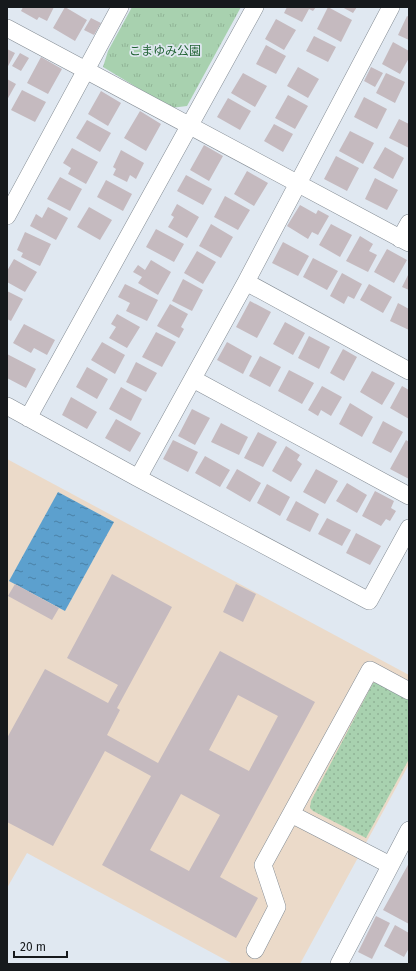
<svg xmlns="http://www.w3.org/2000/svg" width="416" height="971" viewBox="0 0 416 971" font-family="'Fira Sans','Noto Sans JP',sans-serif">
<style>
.education{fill:#ebdac9}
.grass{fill:url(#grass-dots)}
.park{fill:url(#park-tufts)}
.water{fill:url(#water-ripples)}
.building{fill:#c5babf;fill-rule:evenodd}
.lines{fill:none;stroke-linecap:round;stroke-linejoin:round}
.minor-casing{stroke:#838b93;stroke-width:18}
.minor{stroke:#fff;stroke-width:17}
.labels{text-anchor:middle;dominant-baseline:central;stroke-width:3.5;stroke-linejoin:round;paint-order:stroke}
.park-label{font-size:12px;fill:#216334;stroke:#e0e8f1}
</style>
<defs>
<pattern id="grass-dots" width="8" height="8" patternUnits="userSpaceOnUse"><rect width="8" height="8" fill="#a8d1af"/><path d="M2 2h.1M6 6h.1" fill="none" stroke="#90b396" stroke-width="1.8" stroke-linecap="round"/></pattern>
<pattern id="park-tufts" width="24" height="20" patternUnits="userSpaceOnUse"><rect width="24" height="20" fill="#a8d1af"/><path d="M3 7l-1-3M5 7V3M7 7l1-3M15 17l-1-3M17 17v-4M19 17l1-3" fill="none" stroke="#90b396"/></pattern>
<pattern id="water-ripples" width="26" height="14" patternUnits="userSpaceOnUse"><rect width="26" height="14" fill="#5ca0ce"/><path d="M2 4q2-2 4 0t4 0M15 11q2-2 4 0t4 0" fill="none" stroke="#4b82a6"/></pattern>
</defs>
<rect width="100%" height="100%" fill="#e0e8f1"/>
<path class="education" d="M7,459L409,675V764L300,964H233L27,853L7,888Z"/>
<path class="grass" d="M373,683H383L409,696V759L366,838L313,811L310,808L311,801Z"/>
<path class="park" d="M132,7H241L187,106L171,108L103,67L108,51Z"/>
<path class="water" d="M58,492L114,522L65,611L9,581Z"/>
<path class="building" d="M23,7H54L47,21L39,17L37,20L21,11Z
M65,7L87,20L75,41L53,28Z
M287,7H316L313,11L309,9L302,22L284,13Z
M328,7L352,20L341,42L317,29Z
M342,7H357L353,13Z
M407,16L409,17V40L398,35Z
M91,18L101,23L94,35L84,30Z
M276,19L296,30L284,50L265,39Z
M314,36L336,47L328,62L306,51Z
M393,42L409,51V58L400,74L382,64Z
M266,45L286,56L276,74L256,64Z
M7,49L15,53L7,68Z
M20,53L29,58L21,71L12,66Z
M41,57L62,69L48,94L27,83Z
M298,67L319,79L308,98L287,86Z
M371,67L383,73L375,87L364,81Z
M243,73L267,86L255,107L231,93Z
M386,73L405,82L395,103L376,93Z
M7,79L16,84L7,100Z
M22,90L46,102L35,122L11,110Z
M101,91L121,103L108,126L88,114Z
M288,95L308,106L295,129L275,118Z
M364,97L387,109L377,129L354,117Z
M228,98L251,111L240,130L217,117Z
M140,111L161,124L146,151L124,138Z
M399,119L409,124V148L389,138Z
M87,120L111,133L100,152L76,138Z
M274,124L293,134L283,152L264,141Z
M350,131L374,143L363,164L339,151Z
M204,145L223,156L209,181L190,170Z
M385,147L404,158L393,179L373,168Z
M72,148L98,162L86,184L68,174L71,168L63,163Z
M121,150L144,163L136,179L130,175L127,182L113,175L116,169L113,167Z
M336,156L359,168L347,191L324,179Z
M247,171L268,183L254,206L234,194Z
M186,175L212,189L203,205L177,191Z
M60,177L82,189L70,211L47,199Z
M375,178L398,190L387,210L365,199Z
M106,180L132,194L123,211L97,197Z
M225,196L250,210L238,230L214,217Z
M177,204L199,217L187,238L168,227L174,217L171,215Z
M300,205L316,214L318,210L329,216L318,235L312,232L308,239L287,226Z
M48,207L68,218L56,240L30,226L36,214L42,218Z
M89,207L112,220L100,240L77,227Z
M211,224L233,237L221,258L199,246Z
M331,224L352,235L340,257L319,245Z
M156,229L184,244L174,262L146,247Z
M25,232L51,244L40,266L21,257L23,253L17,250Z
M360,236L373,244L369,251L377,255L368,272L346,261Z
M283,242L309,256L298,276L272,263Z
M387,249L407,260L394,283L374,272Z
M197,251L216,262L203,284L184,273Z
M313,258L338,271L327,290L303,277Z
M14,259L37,272L25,292L7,282V271Z
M151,260L171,272L158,295L138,283L142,277L133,272L138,265L145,270Z
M342,273L362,284L354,299L348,296L344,304L330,296Z
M409,273V290L402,287Z
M183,279L203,290L192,311L172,301Z
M125,284L158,300L147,321L126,311L130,303L118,297Z
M369,284L392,297L383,313L360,300Z
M7,291L23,299L11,321L7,319Z
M250,301L271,312L257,338L236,327Z
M398,303L409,309V330L390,321Z
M170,304L188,314L181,327L184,329L179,338L157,326Z
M117,314L140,327L127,348L109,338L116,327L111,324Z
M285,322L305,333L293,355L273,344Z
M24,324L55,340L47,355L34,348L31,353L13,343Z
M156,332L176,342L162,367L142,357Z
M309,336L330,347L319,369L298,358Z
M102,342L125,355L115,374L91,360Z
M227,342L252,356L243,374L217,360Z
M343,349L357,357L344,381L330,373Z
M7,354L36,369L26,388L7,378Z
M260,356L281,367L270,387L249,376Z
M136,362L157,373L146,392L126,382Z
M87,367L108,379L97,399L76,387Z
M289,370L314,383L302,404L278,391Z
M372,371L395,383L382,405L360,392Z
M322,386L342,397L331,416L321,410L318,416L308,410Z
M402,386L409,390V419L390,408Z
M121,387L142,399L131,421L109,409Z
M71,397L97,412L87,429L62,415Z
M350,403L373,417L362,437L339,424Z
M192,409L210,418L195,445L178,436Z
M116,419L141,433L130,452L105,438Z
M383,421L403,432L391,453L372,443Z
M221,423L248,437L239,455L211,442Z
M258,432L277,442L263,467L244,458Z
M173,440L198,452L188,472L163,459Z
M406,440L409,442V479L390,469Z
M286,446L300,455L297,460L302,464L291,482L272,471Z
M205,456L230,470L220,487L195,473Z
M237,469L261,483L250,502L226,488Z
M316,469L338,481L325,504L303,492Z
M347,483L367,495L357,513L336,501Z
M267,484L290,497L280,516L257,503Z
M375,491L394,501L391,508L396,511L390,521L386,519L381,526L362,516Z
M296,501L319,514L310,532L286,520Z
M327,518L351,530L342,546L318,534Z
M356,533L381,546L370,565L346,553Z
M112,574L172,607L117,708L120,710L107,735L158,763L220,651L315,702L220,877L258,898L236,938L102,865L151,776L105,751L53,846L7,822V738L45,669L108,703L118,685L67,658ZM238,695L278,716L249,771L209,750ZM181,794L220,815L189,871L150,850Z
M15,584L59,608L52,620L8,596Z
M236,584L256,594L243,622L223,612Z
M409,863V924L383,910Z
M376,916L390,923L372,959L358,952Z
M395,925L409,933V948L404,957L384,946Z"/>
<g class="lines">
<g class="minor-casing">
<path id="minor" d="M7,28L409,243
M7,216L120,7
M400,239L409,223
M246,282L409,371
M193,379L409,496
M7,406L138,478L369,601L409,528
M28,418L255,7
M138,478L246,282L391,7
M291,814L390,865
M255,950L277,907L263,865L370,670L409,691
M339,964L409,830"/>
</g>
<use href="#minor" class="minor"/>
</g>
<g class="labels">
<g class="park-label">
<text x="165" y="51">こまゆみ公園</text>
</g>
</g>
<rect width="416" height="971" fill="none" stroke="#16191c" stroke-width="16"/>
<path d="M14 951v6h53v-6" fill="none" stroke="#16191c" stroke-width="2"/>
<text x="20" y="951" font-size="12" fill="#16191c" stroke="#e0e8f1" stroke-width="3" paint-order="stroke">20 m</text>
</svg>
